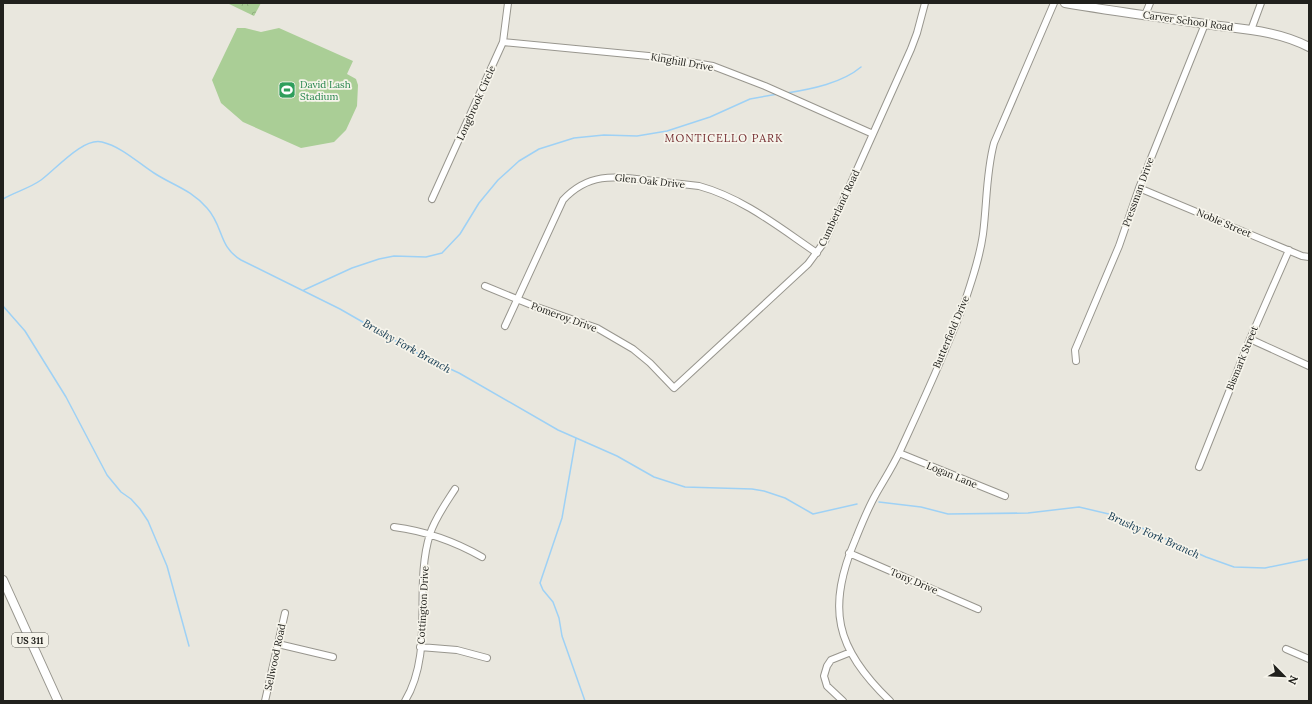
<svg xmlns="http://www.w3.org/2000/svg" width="1312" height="704" viewBox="0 0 1312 704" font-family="Lora,serif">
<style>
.grass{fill:#aace96}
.park{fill:url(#park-crowns)}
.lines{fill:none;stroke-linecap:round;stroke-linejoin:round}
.stream{stroke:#9ed1f5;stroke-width:1.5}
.minor-casing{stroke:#98968e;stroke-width:8}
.major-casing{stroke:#98968e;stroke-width:10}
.minor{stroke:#fff;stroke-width:6}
.major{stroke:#fff;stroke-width:8}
.labels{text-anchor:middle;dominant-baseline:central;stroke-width:3.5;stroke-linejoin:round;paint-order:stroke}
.shield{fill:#f6f4eb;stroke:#61605b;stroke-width:1}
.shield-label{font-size:9px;font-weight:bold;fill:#21211d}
.street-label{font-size:10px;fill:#21211d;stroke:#f6f4eb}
.leisure-label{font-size:10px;fill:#27864d;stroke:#f6f4eb;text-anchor:start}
.neighbourhood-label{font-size:11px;letter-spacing:1px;fill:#762f32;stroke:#f6f4eb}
.water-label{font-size:11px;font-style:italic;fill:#0e354d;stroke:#f6f4eb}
</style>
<defs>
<pattern id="park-crowns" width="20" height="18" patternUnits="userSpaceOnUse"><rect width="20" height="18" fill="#aace96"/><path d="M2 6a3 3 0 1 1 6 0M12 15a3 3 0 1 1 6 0" fill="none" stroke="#92b181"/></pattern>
</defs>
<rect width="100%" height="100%" fill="#e9e7de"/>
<path class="grass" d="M237,28H245L261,32L279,28L353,61L347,74L356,79L358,85L357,106L346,130L334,142L301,148L243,122L221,103L212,80Z"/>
<path class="park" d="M227,3H261L254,16Z"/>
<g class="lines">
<path class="stream" d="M787,93C812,89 842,83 861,67
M3,199C15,192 30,188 41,180C55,170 83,137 102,142C122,147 137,162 154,173C174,186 190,189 207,208C224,227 218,246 241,260L340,309L422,356L459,373L558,430L617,456L654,477L685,487L752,489L764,491L785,498L813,514L857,504
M304,290L352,268L379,259L394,256L426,257L442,253L460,234L479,203L498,180L519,161L539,149L574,138L604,135L637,136L667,131L710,117L750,99L778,94
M3,306L25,331L66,397L107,475L121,492L131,499L140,509L148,521L167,566L189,646
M576,438L562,518L540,583L543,590L553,602L559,618L562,636L585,701
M879,502L921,507L948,514L1028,513L1079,507L1113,515L1206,557L1234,567L1265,568L1309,559"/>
<g class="minor-casing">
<path id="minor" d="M1145,15L1150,3
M1251,30L1261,3
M503,42L659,57L713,66L765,86L873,134
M1139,188L1302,256L1309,257
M432,199L503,42L508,3
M485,286L534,306L597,328L633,349L650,363L674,388L808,264L825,241L911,49L917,33L925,3
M505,326L563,200C588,173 613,176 646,180C664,182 681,184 699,186C743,198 780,228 817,253
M1250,339L1309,366
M1076,361L1075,350L1119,246L1139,188L1205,24
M899,453L1005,496
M1199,467L1250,339L1289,250
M394,527C425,531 454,541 482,557
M849,553L978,609
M278,644L333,657
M420,647L457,650L487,658
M1286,649L1309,659
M265,701L285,613
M405,701C435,651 413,588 430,534C435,518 446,503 455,489
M843,701L827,686L824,676L827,666L831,660L851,652
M890,701C835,648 826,608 856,538C862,523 868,508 876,494C884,480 893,466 900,451C923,401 947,350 966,298C973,277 980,256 983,234C987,203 986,173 994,143L1054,3"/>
</g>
<g class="major-casing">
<path id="major" d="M1065,3C1112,11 1158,17 1205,24C1240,29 1277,30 1309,47
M3,580L58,701"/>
</g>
<use href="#minor" class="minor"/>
<use href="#major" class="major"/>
</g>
<defs>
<g id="stadium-square" transform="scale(0.9)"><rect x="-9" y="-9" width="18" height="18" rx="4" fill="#2e9e5b" stroke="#f6f4eb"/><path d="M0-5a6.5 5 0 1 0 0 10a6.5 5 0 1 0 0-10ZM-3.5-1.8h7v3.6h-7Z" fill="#fff"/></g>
</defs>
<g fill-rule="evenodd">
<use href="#stadium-square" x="287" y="90"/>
</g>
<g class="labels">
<rect class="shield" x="12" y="633" width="36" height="14" rx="3"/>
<g class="shield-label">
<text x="30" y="640">US 311</text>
</g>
<g class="street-label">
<text transform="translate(1188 21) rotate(8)">Carver School Road</text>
<text transform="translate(682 62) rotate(10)">Kinghill Drive</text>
<text transform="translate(476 103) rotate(-66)">Longbrook Circle</text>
<text transform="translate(650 181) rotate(6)">Glen Oak Drive</text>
<text transform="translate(1138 192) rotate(-70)">Pressman Drive</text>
<text transform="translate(839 208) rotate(-65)">Cumberland Road</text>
<text transform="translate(1224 223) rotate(23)">Noble Street</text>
<text transform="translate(564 317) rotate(20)">Pomeroy Drive</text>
<text transform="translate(951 332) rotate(-67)">Butterfield Drive</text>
<text transform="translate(1242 358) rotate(-68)">Bismark Street</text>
<text transform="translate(952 475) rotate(22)">Logan Lane</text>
<text transform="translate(914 581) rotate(23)">Tony Drive</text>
<text transform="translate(423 605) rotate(-87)">Cottington Drive</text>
<text transform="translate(275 657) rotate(-78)">Sellwood Road</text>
</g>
<g class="leisure-label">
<text x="300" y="84">David Lash<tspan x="300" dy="12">Stadium</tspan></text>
</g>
<g class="neighbourhood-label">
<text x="724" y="138">MONTICELLO PARK</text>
</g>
<g class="water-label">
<text transform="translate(407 346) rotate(29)">Brushy Fork Branch</text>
<text transform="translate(1154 535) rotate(24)">Brushy Fork Branch</text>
</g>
</g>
<rect width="1312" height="704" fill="none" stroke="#21211d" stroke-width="8"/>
<g transform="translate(1284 676) rotate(114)" stroke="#f6f4eb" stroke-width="3" paint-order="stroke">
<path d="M0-3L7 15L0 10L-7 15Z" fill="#21211d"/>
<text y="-6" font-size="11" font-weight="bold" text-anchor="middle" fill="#21211d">N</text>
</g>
</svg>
